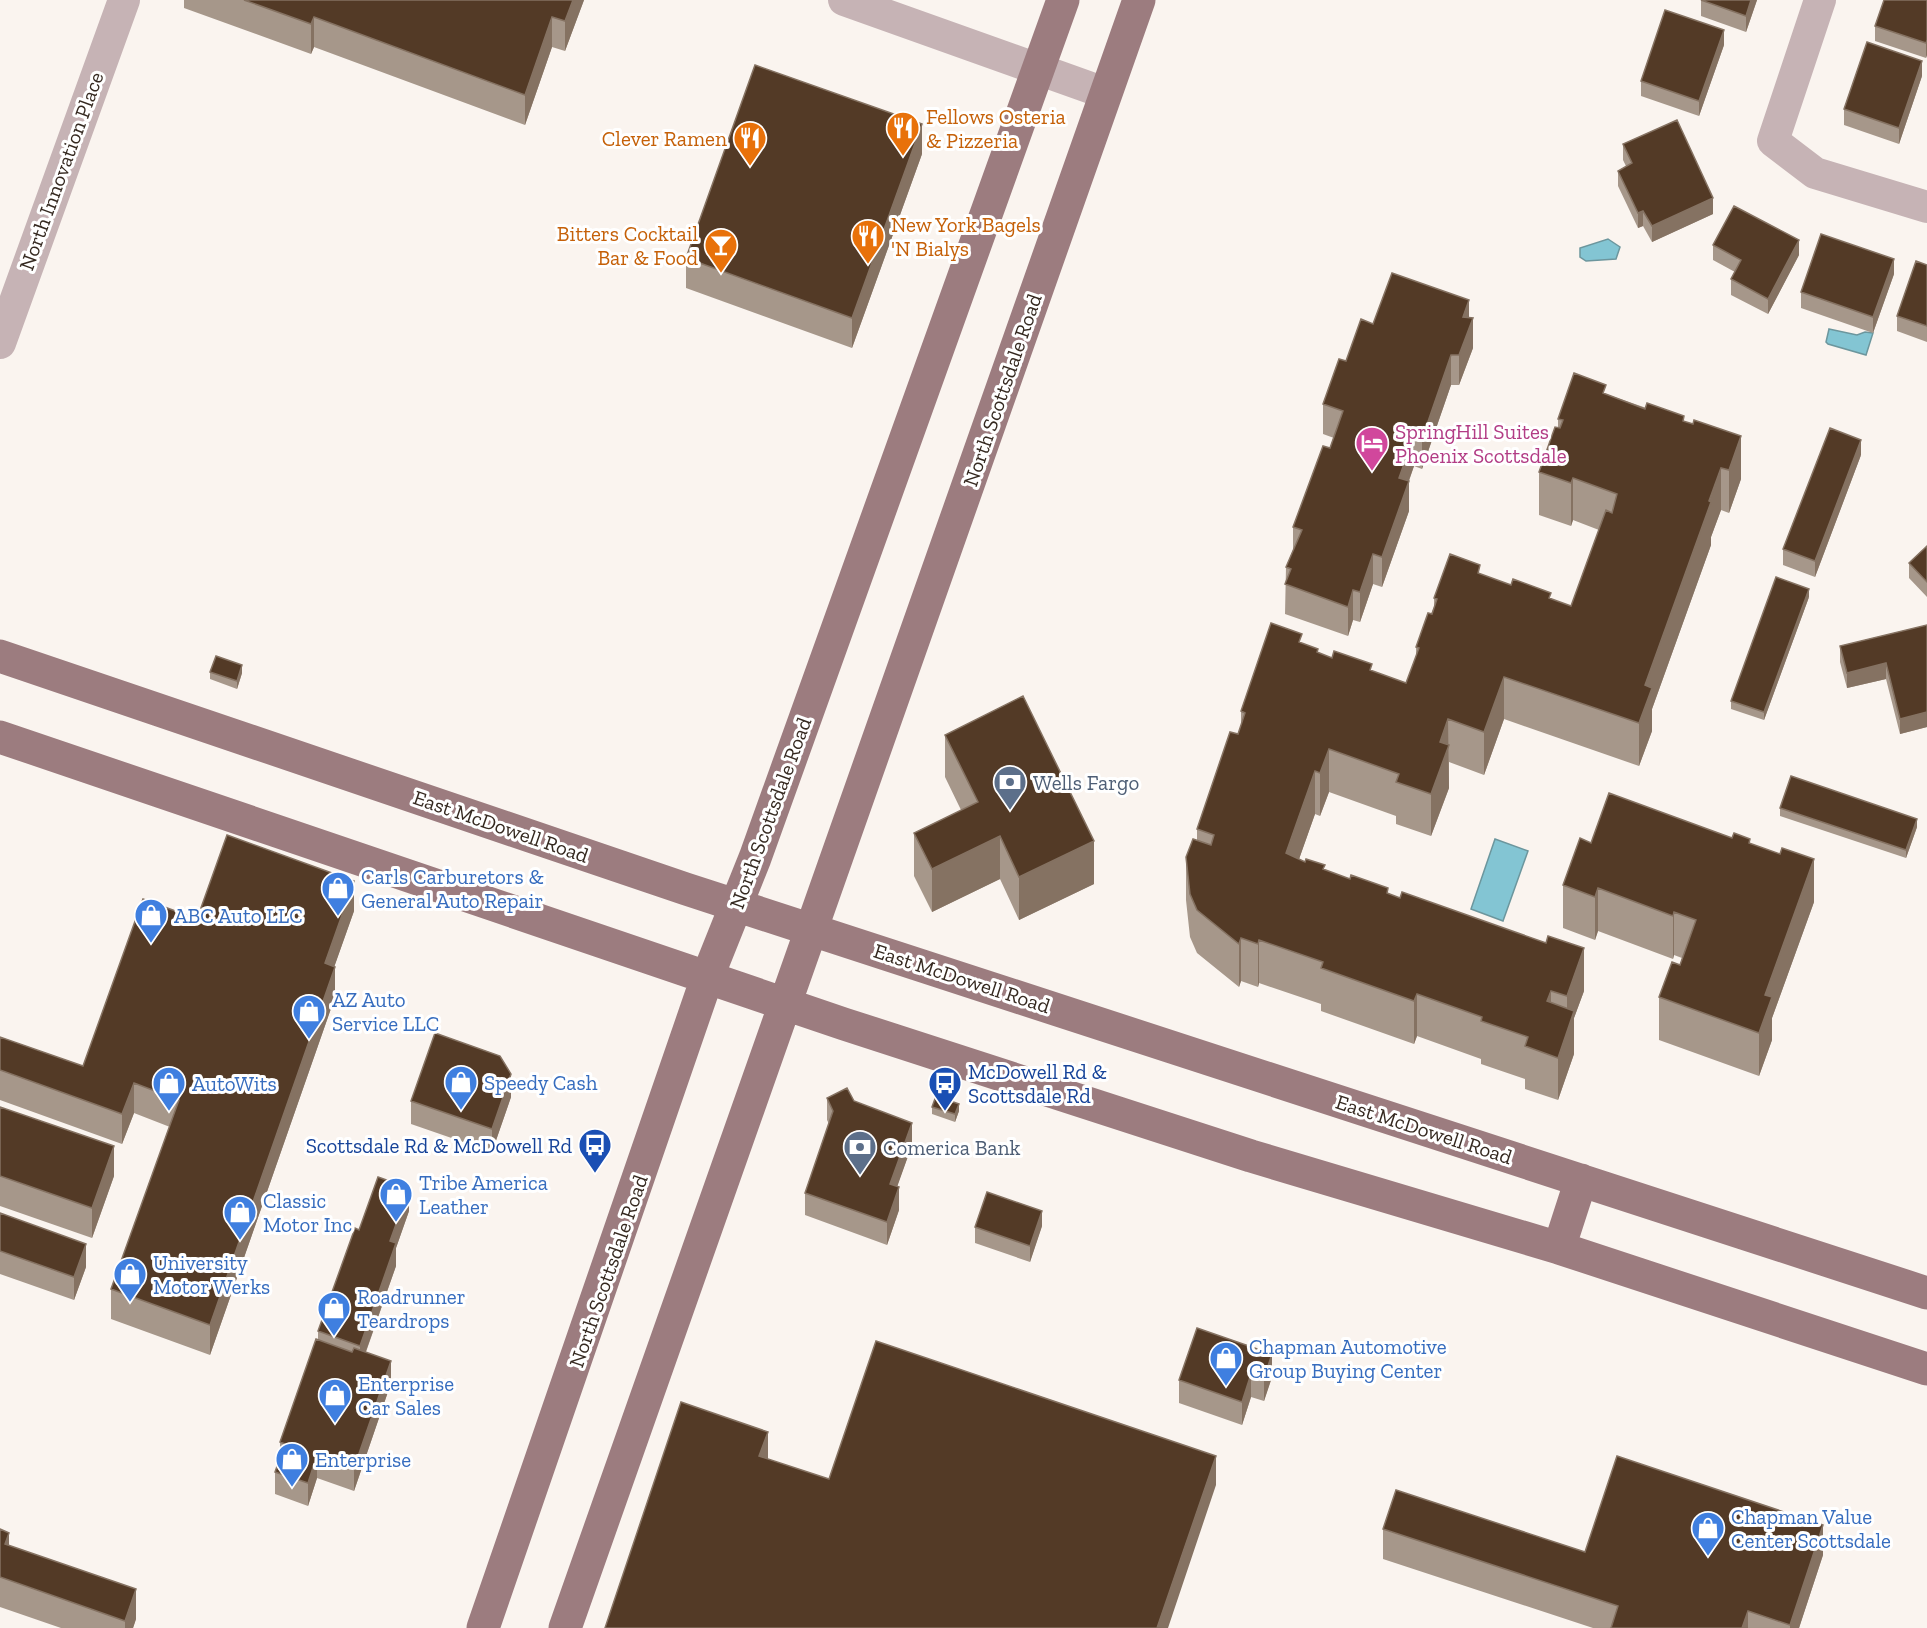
<svg xmlns="http://www.w3.org/2000/svg" width="1927" height="1628" viewBox="0 0 1927 1628" font-family="'Zilla Slab',serif">
<style>
.water{fill:#83c5d3;stroke:#6c969d;stroke-width:1.5}
.lines{fill:none;stroke-linecap:round;stroke-linejoin:round}
.minor{stroke:#c6b3b5;stroke-width:32}
.primary{stroke:#9c7c7f;stroke-width:33}
.wall{fill:#a6978a}
.shaded-wall{fill:#857262}
.building{fill:#533a26;stroke:#857262;stroke-width:1.5}
.labels{text-anchor:middle;dominant-baseline:central;stroke-width:6;stroke-linejoin:round;paint-order:stroke}
.food-label{font-size:21px;fill:#c56008;stroke:#fff;text-anchor:start}
.street-label{font-size:21px;fill:#352920;stroke:#fff}
.hotel-label{font-size:21px;fill:#b23c85;stroke:#fff;text-anchor:start}
.service-label{font-size:21px;fill:#4e5e75;stroke:#fff;text-anchor:start}
.shop-label{font-size:21px;fill:#366cbe;stroke:#fff;text-anchor:start}
.transit-label{font-size:21px;fill:#164399;stroke:#fff;text-anchor:start}
</style>
<rect width="100%" height="100%" fill="#faf4ef"/>
<path class="water" d="M1608,239L1620,247L1616,259L1586,261L1580,257V248Z
M1829,329L1857,335L1865,332L1873,333L1866,355L1828,344L1826,342Z
M1495,839L1528,851L1503,921L1471,909Z"/>
<g class="lines">
<path class="minor" d="M844,0L1105,93
M1820,0L1773,141L1815,173L1927,207
M0,343L124,0"/>
<path class="primary" d="M0,656L686,889L1927,1293
M0,737L844,1024L1251,1156L1559,1248L1927,1369
M1559,1248L1581,1180
M483,1628L707,978L755,858L1063,0
M565,1628L1139,0"/>
</g>
<path class="wall" d="M184,0H584L565,51L552,47L525,125L314,47L311,54L184,8Z
M1701,0H1757L1746,32L1701,16Z
M1927,0V55L1926,58L1875,41V26Z
M1724,45L1699,116L1641,96V81Z
M1922,76L1899,144L1844,125V109Z
M1623,144L1713,214L1652,242L1643,226L1638,228L1618,186V171L1626,166L1623,160Z
M922,154L852,348L686,288V258Z
M1713,245L1799,255L1768,314L1731,295V279L1735,272L1713,260Z
M1927,265V342L1897,331V316Z
M1894,274L1873,333L1801,308V292Z
M1469,318L1473,348L1459,385H1451L1422,469L1414,466L1409,481V511L1382,587L1373,584L1360,622L1353,620L1348,636L1285,614L1286,567L1293,550V527L1330,448L1334,438L1323,434V404L1373,324Z
M1606,394L1684,421L1741,479L1729,513L1721,510L1711,537V545L1652,709V731L1639,766L1504,719L1484,775L1449,762V788L1431,836L1396,824V816L1329,792L1320,816L1315,814L1299,859L1325,870L1388,893L1584,991L1574,1018V1054L1558,1100L1525,1089V1079L1481,1064V1059L1417,1036L1414,1044L1321,1011V1004L1259,983L1258,987L1241,981L1239,987L1197,953L1190,937L1186,900V857L1197,840V829L1238,734L1241,726V711L1302,643L1318,653L1406,683L1416,657V647L1434,607V598L1480,574L1571,606L1599,530L1573,520L1571,526L1539,515V472L1558,427V419Z
M1861,455L1815,577L1783,565V549Z
M1927,546V597L1909,578V563Z
M1809,597L1764,720L1731,709V701Z
M1927,625V727L1900,734L1886,679L1847,688L1840,662V646Z
M210,672L242,673L237,689L210,679Z
M945,735L1094,884L1019,920L1000,879L932,912L914,876V833L961,810L945,777Z
M1780,808L1917,827L1906,858L1780,816Z
M1732,838L1750,843L1814,902L1772,1018V1040L1759,1076L1659,1040V997L1680,965L1682,958L1674,955L1673,959L1598,931L1595,940L1563,928V885L1591,843Z
M354,911L334,967L335,997L210,1355L111,1319V1289L170,1127L134,1113L122,1144L0,1100V1037L83,1066L197,919Z
M511,1097L492,1152L411,1124V1101Z
M827,1098L854,1101L912,1145L897,1186L899,1210L887,1245L805,1215V1193L829,1124L827,1120Z
M0,1107L114,1176L92,1238L0,1206Z
M932,1107L959,1111L955,1122L932,1114Z
M409,1211L396,1248V1266L366,1352L391,1383L354,1491L317,1478L308,1506L275,1494V1472L280,1458V1442L318,1340V1331L359,1230Z
M0,1213L86,1267L74,1300L0,1274Z
M1042,1226L1030,1262L975,1243V1227Z
M1272,1354V1377L1264,1401L1251,1397L1242,1425L1179,1403V1380Z
M0,1529L9,1546L136,1619L133,1628H61L0,1607Z
M1383,1529L1585,1552L1823,1555L1799,1628H1593L1383,1559Z"/>
<path class="shaded-wall" d="M573,0H584L565,51V21Z
M1751,0H1757L1746,32V16Z
M314,17V47L311,54V24Z
M552,17V47L525,125V95Z
M1724,30V45L1699,116V101Z
M1927,40V55L1926,58V43Z
M1922,61V76L1899,144V128Z
M922,124V154L852,348V318Z
M1713,198V214L1652,242V226Z
M1643,211V226L1638,228V213Z
M1799,240V255L1768,314V299Z
M1894,259V274L1873,333V317Z
M1469,300V329L1473,318V348L1459,385V355L1463,317Z
M1451,355V385L1422,469V439Z
M1414,436V466L1399,508V478Z
M1741,436V479L1729,513V470Z
M1861,440V455L1815,577V561Z
M1721,468V510L1711,537V545L1652,709V731L1639,766V723L1645,685Z
M1573,478V520L1571,526V483Z
M1409,481V511L1382,587V557Z
M1373,554V584L1360,622V592Z
M1809,589V597L1764,720V712Z
M1353,590V620L1348,636V607Z
M1886,663V679L1847,688V673Z
M242,665V673L237,689V681Z
M1504,677V719L1484,775V732Z
M1927,712V727L1900,734V719Z
M1448,719L1449,788L1431,836V794L1440,742Z
M1329,749V792L1320,816V773Z
M1315,771V814L1286,896V853Z
M1917,819V827L1906,858V850Z
M1000,836V879L932,912V869Z
M1094,841V884L1019,920V877Z
M1814,859V902L1772,1018V1040L1759,1076V1033L1765,995Z
M354,881V911L325,993V963Z
M1598,888V931L1595,940V897Z
M1674,912V955L1673,959V916Z
M1241,938V981L1239,987V944Z
M1259,940V983L1258,987V944Z
M1584,948V991L1574,1018V1054L1558,1100V1058L1567,1032V996Z
M335,967V997L210,1355V1325Z
M1551,991V1034L1547,1001Z
M1417,994V1036L1414,1044V1001Z
M511,1074V1097L492,1152V1129Z
M134,1083V1113L122,1144V1114Z
M959,1104V1111L955,1122V1114Z
M912,1123V1145L890,1207V1184Z
M114,1146V1176L92,1238V1208Z
M899,1187V1210L887,1245V1222Z
M409,1188V1211L396,1248V1266L360,1368V1346L390,1241Z
M1042,1211V1226L1030,1262V1246Z
M86,1244V1267L74,1300V1277Z
M1272,1354V1377L1264,1401V1378Z
M391,1361V1383L354,1491V1468Z
M1251,1374V1397L1242,1425V1402Z
M768,1432V1461L759,1456Z
M317,1455V1478L308,1506V1483Z
M1216,1456V1485L1168,1628H1157Z
M1823,1525V1555L1799,1628H1790V1625Z
M9,1533V1563L5,1544Z
M136,1589V1619L133,1628H125V1621Z
M1748,1611V1628H1742Z"/>
<path class="building" d="M244,0H573L565,21L552,17L525,95L314,17L311,24Z
M1701,0H1751L1746,16Z
M1884,0H1927V40L1926,43L1875,26Z
M1665,10L1724,30L1699,101L1641,81Z
M1867,42L1922,61L1899,128L1844,109Z
M755,65L922,124L852,318L686,258Z
M1677,120L1713,198L1652,226L1643,211L1638,213L1618,171L1632,163L1623,144Z
M1734,206L1799,240L1768,299L1731,279L1741,260L1713,245Z
M1821,234L1894,259L1873,317L1801,292Z
M1916,261L1927,265V326L1897,316Z
M1392,273L1469,300L1463,317L1473,318L1459,355H1451L1422,439L1414,436L1399,478L1409,481L1382,557L1373,554L1360,592L1353,590L1348,607L1285,584L1291,569L1286,567L1302,530L1293,527L1323,446L1330,448L1343,411L1323,404L1339,359L1346,361L1361,319L1373,324Z
M1574,373L1606,385L1603,393L1645,409L1647,403L1684,416L1683,421L1693,424L1694,420L1741,436L1729,470L1721,468L1709,501L1711,502L1645,685L1652,688L1639,723L1504,677L1484,732L1448,719L1440,742L1449,745L1431,794L1396,782L1399,774L1329,749L1320,773L1315,771L1286,853L1305,862L1306,859L1325,865L1323,869L1350,879L1351,875L1388,888L1387,893L1400,898L1402,892L1546,943L1548,936L1584,948L1567,996L1551,991L1547,1001L1574,1011L1558,1058L1525,1046L1528,1037L1481,1021L1482,1017L1417,994L1414,1001L1321,968L1323,962L1259,940L1258,944L1241,938L1239,944L1197,910L1190,894L1186,857L1193,839L1211,845L1214,835L1197,829L1230,732L1238,734L1245,713L1241,711L1271,623L1302,634L1299,642L1318,649L1317,652L1332,658L1334,651L1372,664L1370,670L1406,683L1419,648L1416,647L1428,613L1432,614L1437,599L1434,598L1450,554L1480,565L1478,573L1511,585L1513,579L1551,593L1549,598L1571,606L1606,510L1612,513L1617,494L1573,478L1571,483L1539,472L1555,427L1560,428L1563,420L1558,419Z
M1830,428L1861,440L1815,561L1783,549Z
M1927,546V582L1909,563Z
M1776,577L1809,589L1764,712L1731,701Z
M1927,625V712L1900,719L1886,663L1847,673L1840,646Z
M216,656L242,665L237,681L210,672Z
M1023,696L1094,841L1019,877L1000,836L932,869L914,833L978,802L945,735Z
M1791,776L1917,819L1906,850L1780,808Z
M1609,793L1732,838L1734,833L1750,839L1749,843L1780,854L1782,848L1814,859L1765,995L1772,997L1759,1033L1659,997L1672,962L1680,965L1696,920L1674,912L1673,916L1598,888L1595,897L1563,885L1580,838L1591,843Z
M227,835L354,881L325,963L335,967L210,1325L111,1289L179,1100L134,1083L122,1114L0,1070V1037L83,1066L143,899L197,919Z
M435,1033L500,1056L511,1074L492,1129L411,1101Z
M847,1088L854,1101L912,1123L890,1184L899,1187L887,1222L805,1193L833,1111L827,1098Z
M936,1096L959,1104L955,1114L932,1107Z
M0,1107L114,1146L92,1208L0,1176Z
M378,1177L409,1188L390,1241L396,1243L360,1346L318,1331L355,1228L359,1230Z
M987,1192L1042,1211L1030,1246L975,1227Z
M0,1213L86,1244L74,1277L0,1251Z
M1197,1328L1272,1354L1264,1378L1251,1374L1242,1402L1179,1380Z
M316,1339L352,1352L354,1348L391,1361L354,1468L317,1455L308,1483L275,1472L285,1444L280,1442Z
M876,1341L1216,1456L1157,1628H605L681,1402L768,1432L759,1456L829,1479Z
M1617,1456L1823,1525L1790,1625L1748,1611L1742,1628H1611L1618,1606L1383,1529L1396,1490L1585,1552Z
M0,1529L9,1533L5,1544L136,1589L125,1621L0,1577Z"/>
<defs>
<g id="restaurant-pin" transform="scale(1.725)"><path d="M0 17L-7.5 6A9.5 9.5 0 1 1 7.5 6Z" fill="#e8710a" stroke="#fff"/><path d="M-5-6h1v4h1v-4h1v4h1v-4h1v5L-1.5 .5V6h-2V.5L-5-1ZM5-6V6H3V1.5H1.5Q1.5-4 5-6Z" fill="#fff"/></g>
<g id="bar-pin" transform="scale(1.725)"><path d="M0 17L-7.5 6A9.5 9.5 0 1 1 7.5 6Z" fill="#e8710a" stroke="#fff"/><path d="M-6-5H6L.8 .8V4.5H3.5V6h-7V4.5H-.8V.8Z" fill="#fff"/></g>
<g id="hotel-pin" transform="scale(1.725)"><path d="M0 17L-7.5 6A9.5 9.5 0 1 1 7.5 6Z" fill="#d1479c" stroke="#fff"/><path d="M-6-4.5h1.5V1H6V5H4.5V3h-9V5H-6ZM-4 0a1.8 1.8 0 1 1 3.6 0ZM.5 0V-2.5h3Q6-2.5 6 0Z" fill="#fff"/></g>
<g id="bank-pin" transform="scale(1.725)"><path d="M0 17L-7.5 6A9.5 9.5 0 1 1 7.5 6Z" fill="#5c6f8a" stroke="#fff"/><path d="M-6-4H6V4H-6ZM0-2.3a2.3 2.3 0 1 0 0 4.6a2.3 2.3 0 1 0 0-4.6Z" fill="#fff"/></g>
<g id="shop-pin" transform="scale(1.725)"><path d="M0 17L-7.5 6A9.5 9.5 0 1 1 7.5 6Z" fill="#3f7fe0" stroke="#fff"/><path d="M-5-2.5h2.3a2.7 3.5 0 0 1 5.4 0H5L5.5 6h-11ZM-1.5-2.5h3a1.5 2.3 0 0 0-3 0Z" fill="#fff"/></g>
<g id="bus-pin" transform="scale(1.725)"><path d="M0 17L-7.5 6A9.5 9.5 0 1 1 7.5 6Z" fill="#1a4fb4" stroke="#fff"/><path d="M-5-6H5V4H4V6H2V4H-2V6H-4V4H-5ZM-3.5-4V0h7V-4ZM-3.5 1.2v1.5H-2V1.2ZM2 1.2v1.5H3.5V1.2Z" fill="#fff"/></g>
</defs>
<g fill-rule="evenodd">
<use href="#restaurant-pin" x="903" y="128"/>
<use href="#restaurant-pin" x="750" y="138"/>
<use href="#restaurant-pin" x="868" y="236"/>
<use href="#bar-pin" x="721" y="245"/>
<use href="#hotel-pin" x="1372" y="443"/>
<use href="#bank-pin" x="1010" y="782"/>
<use href="#shop-pin" x="338" y="888"/>
<use href="#shop-pin" x="151" y="915"/>
<use href="#shop-pin" x="309" y="1011"/>
<use href="#shop-pin" x="461" y="1082"/>
<use href="#shop-pin" x="169" y="1083"/>
<use href="#bus-pin" x="945" y="1083"/>
<use href="#bus-pin" x="595" y="1145"/>
<use href="#bank-pin" x="860" y="1147"/>
<use href="#shop-pin" x="396" y="1194"/>
<use href="#shop-pin" x="240" y="1212"/>
<use href="#shop-pin" x="130" y="1274"/>
<use href="#shop-pin" x="334" y="1308"/>
<use href="#shop-pin" x="1226" y="1358"/>
<use href="#shop-pin" x="335" y="1395"/>
<use href="#shop-pin" x="292" y="1459"/>
<use href="#shop-pin" x="1708" y="1528"/>
</g>
<g class="labels">
<g class="food-label">
<text x="926" y="116">Fellows Osteria<tspan x="926" dy="24">&amp; Pizzeria</tspan></text>
<text x="727" y="138" text-anchor="end">Clever Ramen</text>
<text x="891" y="224">New York Bagels<tspan x="891" dy="24">'N Bialys</tspan></text>
<text x="698" y="233" text-anchor="end">Bitters Cocktail<tspan x="698" dy="24">Bar &amp; Food</tspan></text>
</g>
<g class="street-label">
<text transform="translate(61 171) rotate(-70)">North Innovation Place</text>
<text transform="translate(1002 390) rotate(-71)">North Scottsdale Road</text>
<text transform="translate(770 813) rotate(-70)">North Scottsdale Road</text>
<text transform="translate(501 826) rotate(19)">East McDowell Road</text>
<text transform="translate(962 978) rotate(18)">East McDowell Road</text>
<text transform="translate(1424 1129) rotate(18)">East McDowell Road</text>
<text transform="translate(608 1271) rotate(-71)">North Scottsdale Road</text>
</g>
<g class="hotel-label">
<text x="1395" y="431">SpringHill Suites<tspan x="1395" dy="24">Phoenix Scottsdale</tspan></text>
</g>
<g class="service-label">
<text x="1033" y="782">Wells Fargo</text>
<text x="883" y="1147">Comerica Bank</text>
</g>
<g class="shop-label">
<text x="361" y="876">Carls Carburetors &amp;<tspan x="361" dy="24">General Auto Repair</tspan></text>
<text x="174" y="915">ABC Auto LLC</text>
<text x="332" y="999">AZ Auto<tspan x="332" dy="24">Service LLC</tspan></text>
<text x="484" y="1082">Speedy Cash</text>
<text x="192" y="1083">AutoWits</text>
<text x="419" y="1182">Tribe America<tspan x="419" dy="24">Leather</tspan></text>
<text x="263" y="1200">Classic<tspan x="263" dy="24">Motor Inc</tspan></text>
<text x="153" y="1262">University<tspan x="153" dy="24">Motor Werks</tspan></text>
<text x="357" y="1296">Roadrunner<tspan x="357" dy="24">Teardrops</tspan></text>
<text x="1249" y="1346">Chapman Automotive<tspan x="1249" dy="24">Group Buying Center</tspan></text>
<text x="358" y="1383">Enterprise<tspan x="358" dy="24">Car Sales</tspan></text>
<text x="315" y="1459">Enterprise</text>
<text x="1731" y="1516">Chapman Value<tspan x="1731" dy="24">Center Scottsdale</tspan></text>
</g>
<g class="transit-label">
<text x="968" y="1071">McDowell Rd &amp;<tspan x="968" dy="24">Scottsdale Rd</tspan></text>
<text x="572" y="1145" text-anchor="end">Scottsdale Rd &amp; McDowell Rd</text>
</g>
</g>
</svg>
